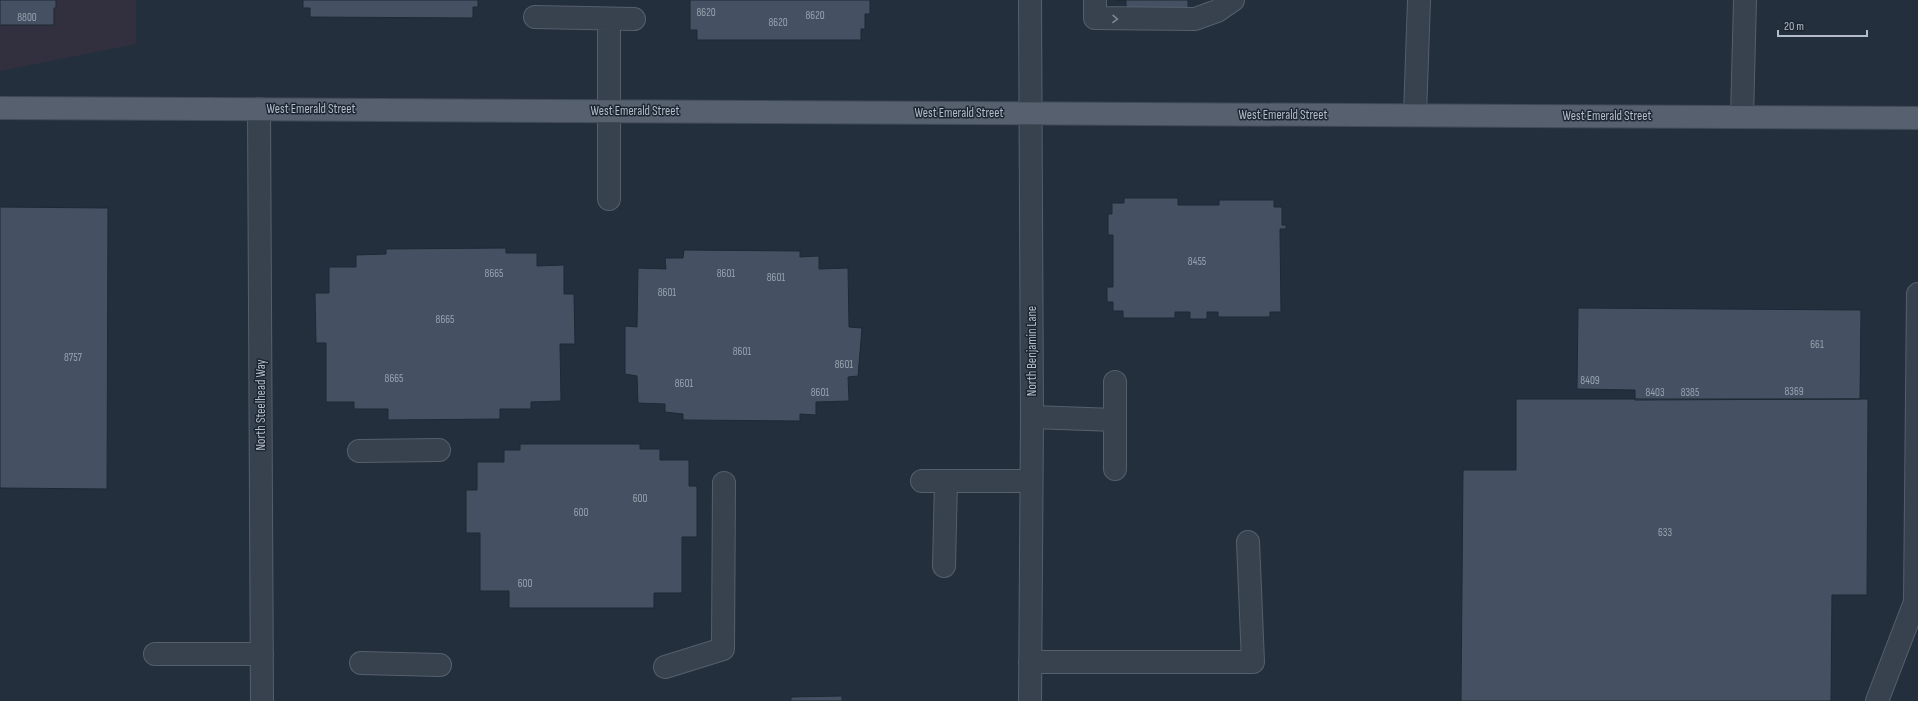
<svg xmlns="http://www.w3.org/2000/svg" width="1918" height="701" viewBox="0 0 1918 701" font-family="'Sofia Sans Condensed',sans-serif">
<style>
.medical{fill:#32303f}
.building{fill:#455162;stroke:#1f2835}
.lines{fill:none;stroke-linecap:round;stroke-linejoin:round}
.minor-casing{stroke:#565f6c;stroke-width:24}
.major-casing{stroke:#414a57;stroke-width:24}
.minor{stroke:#38414e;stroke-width:22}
.major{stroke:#56606e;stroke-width:22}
.oneway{stroke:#7c8592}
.labels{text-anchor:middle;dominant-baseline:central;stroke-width:3;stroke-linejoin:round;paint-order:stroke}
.number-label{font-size:11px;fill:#98a1af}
.street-label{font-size:13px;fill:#b4bcc9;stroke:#1d2633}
</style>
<rect width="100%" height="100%" fill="#242f3e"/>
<path class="medical" d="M0,0H136V44L0,71Z"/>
<path class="building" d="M0,0H56V8H54V25H0Z
M303,0H478V7H473V18L310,17V8H303Z
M690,0H870V14H865V29H861V40H697V30H690Z
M1114,0H1188V11H1126V0Z
M1124,198H1178V205H1219V200H1274V207H1282V225H1286V229H1280L1281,312H1270V317H1218V312H1207V319H1190V312H1175V318H1123V311H1113V302H1107V287H1113V235H1108V214H1112V203H1124Z
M0,207L108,208L107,489L0,488Z
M506,248V253H537V266L564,265V294H574L575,344H560L561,401L531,402V409H500V419L388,420V409H354V402H326V343H316L315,293H329V267H356V255L386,254V249Z
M684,250L800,251V257L819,256V269L848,268L849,327L862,328L858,376L848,377L849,401L816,402V415L800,414V421L683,420V414L665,412V404L638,403L637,376L625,374V326L637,327L638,268L666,269L665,258H683Z
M1578,308L1861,310L1860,399L1635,400V390L1577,389Z
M1516,399H1868L1867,595H1832L1831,701H1461L1463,470H1516Z
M520,444H640V449H660V460H689V486H697V537H682V593H654V608H509V591H480V533H466V490H477V462H504V450H520Z
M842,696V701H791V697Z"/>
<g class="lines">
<g class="minor-casing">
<path id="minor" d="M1095,0V18L1195,19L1217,11L1233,0
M535,17L634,19
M609,19V199
M259,109L262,701
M1415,115L1419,0
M1742,117L1745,0
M1115,382V469
M1032,417L1115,420
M359,451L439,450
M922,481H1031
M944,566L946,481
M155,654H262
M1030,662H1253L1248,542
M361,663L440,665
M665,667L723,649L724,483
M1030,701L1032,417L1030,0
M1877,701L1915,602L1918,294"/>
</g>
<g class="major-casing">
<path id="major" d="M0,108L1918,118"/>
</g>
<use href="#minor" class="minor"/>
<use href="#major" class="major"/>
</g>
<defs><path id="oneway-chevron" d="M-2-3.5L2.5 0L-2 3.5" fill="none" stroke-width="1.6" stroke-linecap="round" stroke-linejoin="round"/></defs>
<use class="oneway" href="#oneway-chevron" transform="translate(1115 19) rotate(1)"/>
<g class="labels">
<g class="number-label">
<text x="706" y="12">8620</text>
<text x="815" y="15">8620</text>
<text x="27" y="17">8800</text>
<text x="778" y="22">8620</text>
<text x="1197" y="261">8455</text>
<text x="494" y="273">8665</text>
<text x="726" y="273">8601</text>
<text x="776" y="277">8601</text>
<text x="667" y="292">8601</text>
<text x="445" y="319">8665</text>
<text x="1817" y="344">661</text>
<text x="742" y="351">8601</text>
<text x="73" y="357">8757</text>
<text x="844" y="364">8601</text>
<text x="394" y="378">8665</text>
<text x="1590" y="380">8409</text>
<text x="684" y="383">8601</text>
<text x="1794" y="391">8369</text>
<text x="820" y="392">8601</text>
<text x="1655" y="392">8403</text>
<text x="1690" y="392">8385</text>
<text x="640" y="498">600</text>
<text x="581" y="512">600</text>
<text x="1665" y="532">633</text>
<text x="525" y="583">600</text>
</g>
<g class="street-label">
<text x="311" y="109">West Emerald Street</text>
<text x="635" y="111">West Emerald Street</text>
<text x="959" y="113">West Emerald Street</text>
<text x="1283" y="115">West Emerald Street</text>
<text x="1607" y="116">West Emerald Street</text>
<text transform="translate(1032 351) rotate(-90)">North Benjamin Lane</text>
<text transform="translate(261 405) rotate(-90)">North Steelhead Way</text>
</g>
</g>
<path d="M1778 30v6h89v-6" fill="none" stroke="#b4bcc9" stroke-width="2"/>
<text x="1784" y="30" font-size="12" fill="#b4bcc9" stroke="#1d2633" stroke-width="3" paint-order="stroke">20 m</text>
</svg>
